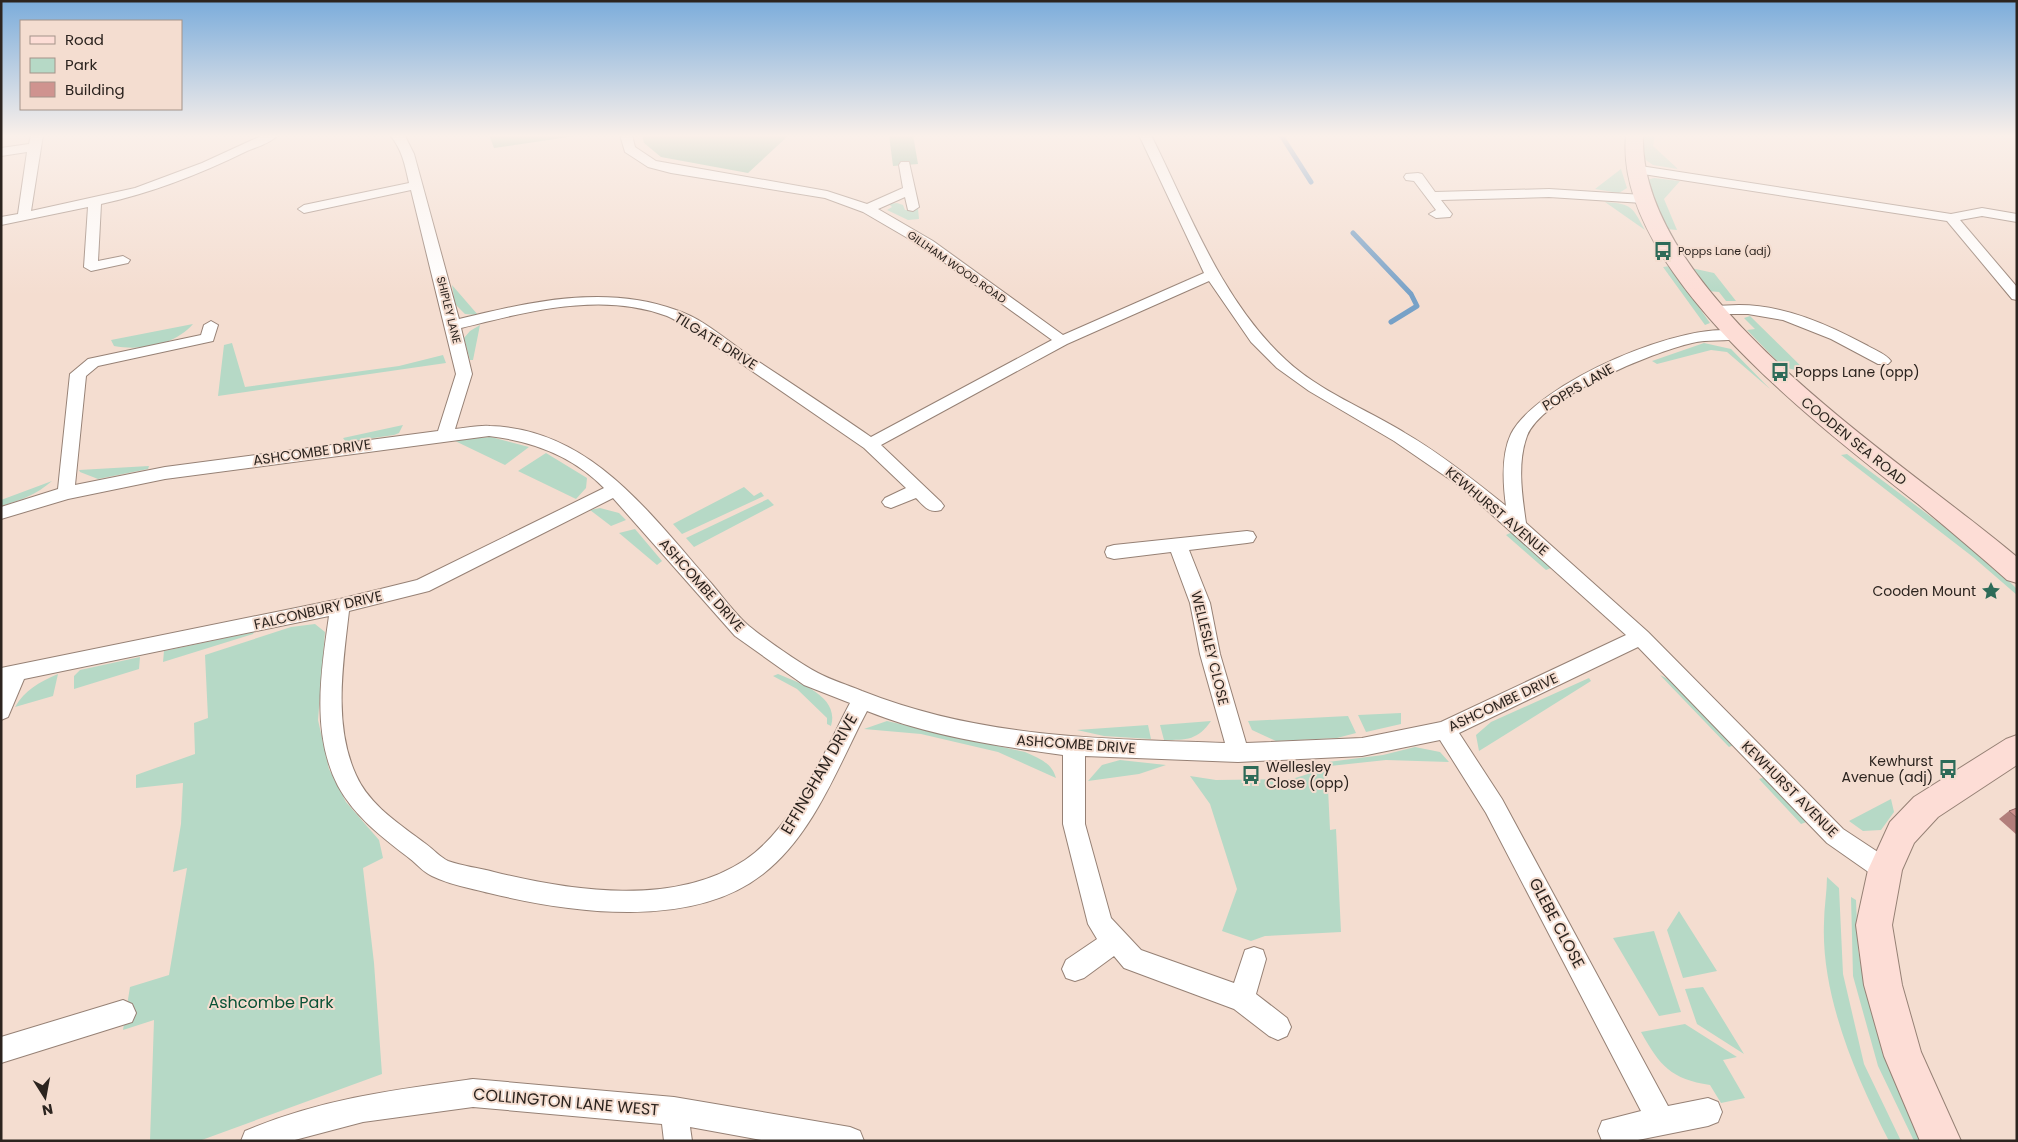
<svg xmlns="http://www.w3.org/2000/svg" width="2018" height="1142" viewBox="0 0 2018 1142" font-family="Poppins,sans-serif">
<style>
.green{fill:#b6d9c6}
.forest{fill:#83bb9e}
.lines{fill:none;stroke-linecap:round;stroke-linejoin:round}
.stream{stroke:#77a1c7;stroke-width:5}
.minor-casing{stroke:#968175;stroke-width:2}
.secondary-casing{stroke:#968175;stroke-width:2}
.minor{fill:#fff;fill-rule:evenodd}
.secondary{fill:#fdddd6;fill-rule:evenodd}
.wall{fill:#b27e7b}
.building{fill:#cf938f;stroke:#916764}
.labels{text-anchor:middle;dominant-baseline:central;stroke-width:4;stroke-linejoin:round;paint-order:stroke}
.far-poi-label{font-size:11px;fill:#2c241f;stroke:#f4ddd0;text-anchor:start}
.far-street-label{font-size:11px;fill:#2c241f;stroke:#f4ddd0}
.street-label{font-size:14px;fill:#2c241f;stroke:#f4ddd0}
.poi-label{font-size:14px;fill:#2c241f;stroke:#f4ddd0;text-anchor:start}
.near-street-label{font-size:16px;fill:#2c241f;stroke:#f4ddd0}
.near-park-label{font-size:16px;fill:#095236;stroke:#f4ddd0}
</style>
<rect width="100%" height="100%" fill="#f4ddd0"/>
<path class="green" d="M1644,135H1655L1653,146L1678,169L1653,165L1643,158Z
M1621,169L1627,188L1619,193L1595,189Z
M1654,178L1680,181L1664,199L1677,230L1667,229L1647,180Z
M1605,202C1633,204 1632,207 1645,230Z
M897,203L903,205L905,210L918,209L919,219L908,220L887,210L892,207L889,204Z
M1670,266L1710,323L1705,325L1663,267Z
M1691,268L1714,273L1736,301H1726L1719,292L1708,291Z
M452,285L478,315L465,314L455,304Z
M1750,316L1808,373L1783,367L1747,330L1755,329L1744,318Z
M193,324C175,345 141,351 114,346L111,340Z
M480,325L473,360H470L464,338L470,331Z
M232,343L245,387L399,366L443,355L446,363L218,396L224,345Z
M1704,343L1731,349L1770,389L1727,352L1711,350L1657,364L1652,361Z
M403,425L399,433L394,435L346,442L343,438Z
M491,437L529,447L505,465L453,440Z
M546,453L587,478L586,488L576,499L518,471Z
M1847,454L1982,555L2017,589V595L1973,557L1841,455Z
M149,466L148,469L98,479L80,472L79,470Z
M52,481C36,495 21,500 1,506V500Z
M744,487L754,496L761,492L764,496L682,534L673,524Z
M768,499L774,505L694,547L686,538Z
M600,508L619,513L626,520L611,526L590,510Z
M635,529L662,561L657,565L619,533Z
M1512,532L1551,568L1546,570L1506,535Z
M315,624L325,632L318,720L329,769L346,802L379,840L383,858L363,868L374,963L382,1074L199,1141H150L154,1020L123,1030L130,987L169,975L187,868L173,872L181,824L183,783L136,788V775L195,754L194,723L208,718L205,655L291,627Z
M254,632L253,634L163,662L164,651Z
M140,657L139,669L74,689V676L80,670Z
M58,674L53,696L15,707C25,690 39,682 58,674Z
M778,674C799,683 840,696 831,726L827,724V718L797,689L773,676Z
M1660,675L1670,680L1734,745L1729,747Z
M1589,678L1591,681L1479,751L1476,735L1491,722Z
M1401,713V724L1366,732L1358,715Z
M1348,716L1356,733L1337,738L1276,741L1252,730L1248,721Z
M887,721L1025,752C1039,758 1052,763 1056,778L998,752L921,734L864,729Z
M1211,721C1198,740 1187,740 1164,740L1160,725Z
M1148,725L1151,739L1104,736L1077,730Z
M1415,747L1440,752L1449,762L1386,760L1330,766L1328,762L1383,755Z
M1120,760L1166,765L1139,774L1088,781L1102,765Z
M1327,768L1330,830L1336,829L1341,932L1265,936L1251,941L1222,931L1237,889L1210,804L1190,776L1216,780L1292,779Z
M1765,777L1809,821L1801,824L1759,779Z
M1891,799L1894,812L1881,830L1863,831L1849,821Z
M1827,877L1839,888L1843,974L1864,1064L1901,1141H1889C1856,1077 1821,996 1824,923C1824,907 1827,892 1827,877Z
M1851,897L1856,900L1858,949L1863,979L1888,1067L1924,1141H1914L1878,1066L1853,976Z
M1679,911L1717,971L1683,978L1667,930Z
M1654,931L1681,1012L1659,1016L1613,938Z
M1703,987L1744,1054L1697,1024L1685,989Z
M1685,1024L1737,1057L1723,1060L1745,1098L1721,1103L1710,1085C1671,1079 1660,1066 1641,1032Z"/>
<path class="forest" d="M489,135H582L494,148Z
M642,135H789L748,173L661,157L644,143Z
M889,135H913L918,164L893,166Z"/>
<g class="lines">
<path class="stream" d="M1281,135L1311,182
M1353,233L1411,294L1417,306L1391,322"/>
<g class="minor-casing">
<path id="minor" d="M31,135H43L31,211L135,188L202,163L263,135H278C271,143 257,147 247,151C200,174 152,193 101,204L98,261L123,256L130,260L128,263L91,271L84,267L88,207L1,225V217L18,214L27,152L1,156V148L29,144Z
M390,135L405,136L414,154L459,319C530,302 605,284 676,310C701,318 723,337 744,352C786,380 829,408 871,437L1052,340L923,247L863,212L825,198L671,173L648,167L625,152L620,135H632L635,147L656,161L827,191L867,204L903,188L899,165L901,162H909L919,207L913,211L908,210L905,197L878,209L933,241L1063,335L1204,273L1139,135H1151C1190,213 1221,300 1286,360C1319,391 1366,409 1405,433C1441,454 1474,480 1506,506C1503,484 1501,455 1511,434C1536,384 1687,318 1741,332L1743,335L1741,338C1725,342 1708,339 1692,343C1653,352 1542,397 1527,436C1517,463 1522,495 1526,523L1648,632L1843,829L1893,862L1897,870L1893,878L1885,881L1877,878L1827,843L1638,647L1459,733L1502,799L1668,1106L1708,1098L1718,1102L1722,1112L1718,1122L1708,1126L1633,1141H1602L1598,1131L1602,1121L1641,1111L1486,813L1440,740L1362,756L1238,762L1085,756V824L1111,918L1141,950L1234,983L1245,950L1254,947L1263,950L1266,959L1256,994L1287,1018L1291,1027L1287,1036L1278,1040L1269,1036L1234,1009L1124,968L1114,956L1084,978L1075,981L1066,978L1062,969L1066,960L1097,939L1088,924L1063,824V755C997,746 929,736 867,711C838,766 814,834 763,874C692,930 571,913 489,893C470,888 450,885 432,876C423,872 417,864 409,858C382,837 355,817 338,786C311,734 321,671 329,616L24,679L8,717L1,720V668L340,599L417,580L604,488C573,456 532,441 489,436L165,479L68,499L1,519V507L58,489L70,374L88,359L201,335L204,325L211,321L218,325L213,341L98,366L86,376L75,485L165,467L438,431L456,374L411,190L304,213L298,209L304,205L409,183C405,165 402,149 390,135ZM1209,281L1251,342L1277,368L1309,391L1394,441L1461,487L1626,635L1441,722L1362,738L1246,743L1220,654L1210,603L1189,550L1247,543L1253,542L1256,537L1253,532L1247,531L1114,545L1107,547L1105,552L1107,557L1114,559L1171,552L1190,603L1200,654L1225,743C1100,739 980,738 862,691C848,685 831,680 818,673C799,663 765,639 749,626C735,614 723,597 711,583C650,514 591,429 490,426C479,425 467,428 455,429L472,374L461,328C526,312 601,291 667,316C676,320 685,326 694,331L864,448L906,488L885,498L882,502L885,506L891,508L916,498C924,506 929,514 941,510L944,506L941,502L881,445L1067,344ZM613,498L735,636L804,685L850,703C823,754 794,827 745,860C674,907 572,891 494,872C479,868 462,866 448,861C440,857 433,849 426,844C401,825 369,805 356,775C333,725 343,664 349,611L429,591Z
M1634,165L1951,214L1982,208L2017,214V222L1982,216L1960,220L2017,287V300L2012,299L1947,221L1630,172L1628,169Z
M1418,173L1422,174L1435,192L1549,189L1643,195L1649,199L1643,203L1549,197L1441,200L1452,214L1450,217L1436,218L1429,214L1436,210L1414,181L1406,180L1404,177L1406,174Z
M1739,305C1785,305 1829,325 1868,346C1875,350 1886,354 1891,361L1888,364H1878L1831,339L1783,320L1748,314H1714L1707,310L1714,306Z
M123,1000L132,1004L136,1013L132,1022L1,1063V1037Z
M473,1079L674,1097L850,1127L860,1131L864,1141H767L690,1127L692,1141H664L662,1124L473,1107L363,1122L291,1141H241L245,1131C321,1099 392,1090 473,1079Z"/>
</g>
<g class="secondary-casing">
<path id="secondary" d="M1626,135H1643C1638,296 1905,462 2017,557V583L2007,580C1978,554 1948,529 1918,504C1822,428 1613,271 1626,135Z
M2017,735V765L1938,817L1914,843L1902,870L1892,925L1902,985L1921,1052L1961,1141H1920L1884,1056L1864,985L1856,925L1868,870L1890,822L1914,797L2006,739Z"/>
</g>
<use href="#minor" class="minor"/>
<use href="#secondary" class="secondary"/>
</g>
<path class="wall" d="M2017,808V835L1999,819L2009,811Z"/>
<path class="building" d="M2017,808V818L2009,811Z"/>
<linearGradient id="sky" x2="0" y2="1"><stop stop-color="#7bacdb"/><stop offset="0.46" stop-color="#faf0ea"/><stop offset="1" stop-color="#faf0ea" stop-opacity="0"/></linearGradient>
<rect width="2018" height="295" fill="url(#sky)"/>
<defs>
<g id="bus-bare" transform="scale(1.5)"><path d="M-5-6H5V4H4V6H2V4H-2V6H-4V4H-5ZM-3.5-4V0h7V-4ZM-3.5 1.2v1.5H-2V1.2ZM2 1.2v1.5H3.5V1.2Z" fill="#2d6b58" stroke="#f4ddd0" stroke-width="2.5" paint-order="stroke"/></g>
<g id="sight-bare" transform="scale(1.5)"><path d="M0-6L1.8-2.2L6-1.7L2.9 1.2L3.7 5.4L0 3.3L-3.7 5.4L-2.9 1.2L-6-1.7L-1.8-2.2Z" fill="#2d6b58" stroke="#f4ddd0" stroke-width="2.5" paint-order="stroke"/></g>
</defs>
<g fill-rule="evenodd">
<use href="#bus-bare" x="1663" y="251"/>
<use href="#bus-bare" x="1780" y="372"/>
<use href="#sight-bare" x="1991" y="591"/>
<use href="#bus-bare" x="1948" y="769"/>
<use href="#bus-bare" x="1251" y="775"/>
</g>
<g class="labels">
<g class="far-poi-label">
<text x="1678" y="251">Popps Lane (adj)</text>
</g>
<g class="far-street-label">
<text transform="translate(957 267) rotate(35)">GILLHAM WOOD ROAD</text>
<text transform="translate(449 310) rotate(76)">SHIPLEY LANE</text>
</g>
<g class="street-label">
<text transform="translate(716 341) rotate(32)">TILGATE DRIVE</text>
<text transform="translate(1578 387) rotate(-30)">POPPS LANE</text>
<text transform="translate(1854 441) rotate(39)">COODEN SEA ROAD</text>
<text transform="translate(312 452) rotate(-8)">ASHCOMBE DRIVE</text>
<text transform="translate(1497 511) rotate(40)">KEWHURST AVENUE</text>
<text transform="translate(702 585) rotate(48)">ASHCOMBE DRIVE</text>
<text transform="translate(318 610) rotate(-13)">FALCONBURY DRIVE</text>
<text transform="translate(1210 648) rotate(76)">WELLESLEY CLOSE</text>
<text transform="translate(1503 702) rotate(-25)">ASHCOMBE DRIVE</text>
<text transform="translate(1076 744) rotate(4)">ASHCOMBE DRIVE</text>
<text transform="translate(1790 789) rotate(45)">KEWHURST AVENUE</text>
</g>
<g class="poi-label">
<text x="1795" y="372">Popps Lane (opp)</text>
<text x="1976" y="591" text-anchor="end">Cooden Mount</text>
<text x="1933" y="761" text-anchor="end">Kewhurst<tspan x="1933" dy="16">Avenue (adj)</tspan></text>
<text x="1266" y="767">Wellesley<tspan x="1266" dy="16">Close (opp)</tspan></text>
</g>
<g class="near-street-label">
<text transform="translate(819 774) rotate(-60)">EFFINGHAM DRIVE</text>
<text transform="translate(1557 923) rotate(62)">GLEBE CLOSE</text>
<text transform="translate(566 1102) rotate(5)">COLLINGTON LANE WEST</text>
</g>
<g class="near-park-label">
<text x="271" y="1002">Ashcombe Park</text>
</g>
</g>
<rect width="2018" height="1142" fill="none" stroke="#2c241f" stroke-width="5"/>
<rect x="20" y="20" width="162" height="90" fill="#f4ddd0" stroke="#a49389"/>
<rect x="30" y="36" width="25" height="8" fill="#fdddd6" stroke="#a49389"/>
<text x="65" y="45" font-size="15" fill="#2c241f">Road</text>
<rect x="30" y="58" width="25" height="15" fill="#b6d9c6" stroke="#a49389"/>
<text x="65" y="70" font-size="15" fill="#2c241f">Park</text>
<rect x="30" y="82" width="25" height="15" fill="#cf938f" stroke="#a49389"/>
<text x="65" y="95" font-size="15" fill="#2c241f">Building</text>
<g transform="translate(45 1097) rotate(169)" stroke="#f4ddd0" stroke-width="4" paint-order="stroke">
<path d="M0-4L9 19L0 12L-9 19Z" fill="#2c241f"/>
<text y="-8" font-size="14" font-weight="bold" text-anchor="middle" fill="#2c241f">N</text>
</g>
</svg>
